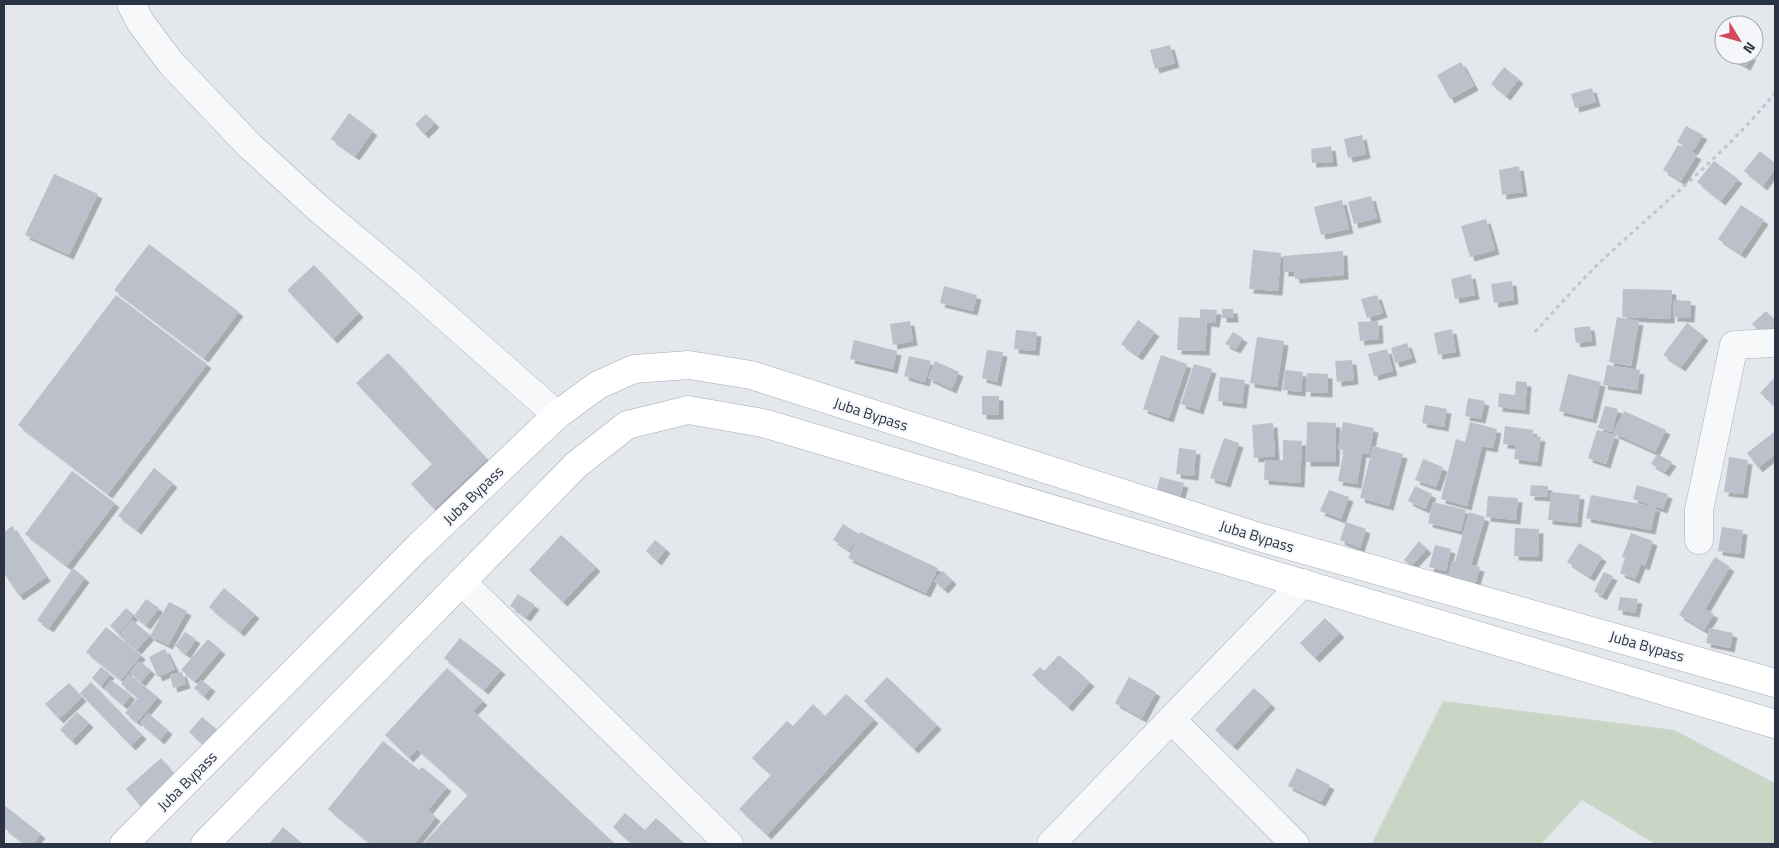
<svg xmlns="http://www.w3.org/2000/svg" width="1779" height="848" viewBox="0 0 1779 848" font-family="'Titillium Web',sans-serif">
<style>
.green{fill:#c9d6c5}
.building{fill:#bbc0ca;filter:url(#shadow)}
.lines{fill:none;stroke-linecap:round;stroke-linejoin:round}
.street-casing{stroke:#a9aeb7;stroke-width:29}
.primary-casing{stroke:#a3abb8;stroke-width:29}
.path{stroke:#c2c5cb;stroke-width:3;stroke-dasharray:4 4;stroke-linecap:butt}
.street{stroke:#f7f8fa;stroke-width:28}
.primary{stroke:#fff;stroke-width:28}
.labels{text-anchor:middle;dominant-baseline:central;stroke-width:4;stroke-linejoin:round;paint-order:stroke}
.street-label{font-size:15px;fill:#2b3445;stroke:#f4f6f9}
</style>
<defs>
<filter id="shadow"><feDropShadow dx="4.5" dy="4.5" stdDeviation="0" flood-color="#0004"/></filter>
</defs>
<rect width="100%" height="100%" fill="#e4e7ec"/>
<path class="green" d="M1443,701L1674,730L1775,783V844H1655L1582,800L1541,844H1374L1372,843Z"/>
<path class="building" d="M1170,45L1175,63L1155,69L1150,50Z
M1725,55H1752L1746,66Z
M1461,62L1474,86L1450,99L1437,75Z
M1504,67L1519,79L1506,96L1491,84Z
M1592,88L1596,102L1575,108L1571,94Z
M349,113L373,131L355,156L331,139Z
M426,114L435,123L424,134L415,124Z
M1686,126L1703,135L1693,151L1677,142Z
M1362,135L1366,154L1348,158L1344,139Z
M1678,145L1697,155L1681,181L1663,170Z
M1331,146L1333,162L1312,163L1311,149Z
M1760,151L1775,163V169L1763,186L1744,171Z
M1714,161L1738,179L1721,201L1697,182Z
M1519,166L1523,192L1502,195L1499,170Z
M54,174L98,194L69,255L25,235Z
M1371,196L1377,218L1354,224L1348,202Z
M1342,200L1349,229L1321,235L1314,207Z
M1741,205L1764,220L1741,254L1718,239Z
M1486,219L1495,250L1470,257L1461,226Z
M149,244L239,312L204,358L114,290Z
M1253,250L1281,253L1278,291L1249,289Z
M1343,251L1344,275L1295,279L1294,272H1284L1283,256Z
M314,265L359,313L333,339L287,290Z
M1471,274L1475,295L1455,299L1451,279Z
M1512,281L1514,300L1494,303L1491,284Z
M944,286L977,295L973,311L940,303Z
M1623,289L1672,290L1670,319L1622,317Z
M116,295L207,364L108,494L18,425Z
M1377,295L1383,313L1367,318L1361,299Z
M1674,300L1691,301L1690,318L1673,317Z
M1200,309L1217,310L1215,323L1207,322L1205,351L1177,350L1179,317L1200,318Z
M1222,309H1233L1234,318H1222Z
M1766,311L1775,320V327L1765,338L1752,324Z
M1617,317L1639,321L1631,366L1609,362Z
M1138,320L1155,332L1138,356L1121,344Z
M910,321L913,341L893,345L890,324Z
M1378,321L1379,339L1360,341L1358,322Z
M1687,323L1704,336L1681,367L1663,355Z
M1590,326L1592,341L1576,343L1574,328Z
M1452,329L1456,352L1438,355L1434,333Z
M1016,330L1037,332L1035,351L1014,349Z
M1233,332L1243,338L1236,349L1225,344Z
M1257,337L1284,341L1277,387L1250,383Z
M854,340L897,351L893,369L850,359Z
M1407,343L1412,358L1395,363L1391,348Z
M1387,349L1393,371L1374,376L1368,354Z
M987,350L1003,352L997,382L982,378Z
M388,353L487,459L434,509L411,484L432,464L356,383Z
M1161,355L1187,364L1169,418L1143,409Z
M909,356L931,361L925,382L904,376Z
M1352,360L1354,380L1337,382L1335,361Z
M935,361L959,372L952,389L928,378Z
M1194,364L1212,369L1199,410L1181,404Z
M1607,365L1640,370L1637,390L1603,385Z
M1285,370L1303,372L1301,392L1283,390Z
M1307,373L1328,374V393L1306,392Z
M1568,374L1601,382L1592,419L1559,411Z
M1220,377L1245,380L1242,404L1218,401Z
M1775,377V407L1760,393Z
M1516,381L1527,382L1525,410L1498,407L1499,393L1515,395Z
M982,396H999V415H982Z
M1468,398L1485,401L1481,419L1465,416Z
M1425,405L1447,409L1444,427L1422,423Z
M1605,406L1618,409L1612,432L1598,428Z
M1624,411L1666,430L1655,452L1613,433Z
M1307,422L1336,423L1335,462H1306Z
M1343,422L1374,428L1369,454L1362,453L1357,484L1338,481L1344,450L1338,449Z
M1470,422L1497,429L1493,448L1482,446L1467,506L1441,499L1456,439L1465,442Z
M1273,423L1275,456L1254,458L1252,425Z
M1505,426L1533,430L1532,436L1541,437L1537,462L1514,459L1516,445L1503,444Z
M1597,430L1615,435L1606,464L1588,458Z
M1774,432L1775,454L1758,468L1747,453Z
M1224,438L1239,443L1226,483L1210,478Z
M1283,440L1302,441L1300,483L1264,480L1265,460H1283Z
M1373,446L1403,454L1389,506L1360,498Z
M1179,448L1196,450L1194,476L1176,474Z
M1657,454L1672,462L1665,472L1651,464Z
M1729,457L1748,460L1743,494L1724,492Z
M1423,459L1443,467L1436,487L1415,480Z
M154,468L173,483L137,530L118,516Z
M72,471L115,503L67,566L25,534Z
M1160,477L1184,483L1179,500L1156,494Z
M1531,485L1548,486V497L1530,496Z
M1637,485L1668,494L1663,509L1633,499Z
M1415,486L1432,494L1425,509L1408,501Z
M1329,490L1349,497L1341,519L1320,511Z
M1551,492L1580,495L1577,523L1548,520Z
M1591,495L1656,507L1651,530L1586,518Z
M1488,496L1518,498L1516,520L1486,517Z
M1433,502L1466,510L1461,531L1428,523Z
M1469,512L1485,517L1471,565L1480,567L1475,585L1448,578L1452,561L1455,562Z
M1346,522L1366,529L1360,548L1340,540Z
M843,524L859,534L849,550L833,540Z
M12,526L46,577L19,596L4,573V532Z
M1722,527L1743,530L1740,554L1718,551Z
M1515,528L1539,529L1538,557L1514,556Z
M860,532L938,568L926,593L848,558Z
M1631,533L1653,541L1645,566L1641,564L1635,579L1620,573L1625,558L1622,557Z
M561,535L596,567L563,602L529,570Z
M655,540L666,549L657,561L646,551Z
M1419,541L1427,549L1411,566L1404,560Z
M1579,543L1602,557L1590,577L1567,562Z
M1435,545L1451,549L1446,571L1429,567Z
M1715,557L1730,567L1705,609L1714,614L1704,630L1679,615Z
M73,568L85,578L49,628L37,620Z
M943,571L952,580L944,589L934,581Z
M1604,572L1613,576L1602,596L1594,591Z
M224,588L255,614L240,632L209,607Z
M518,594L535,605L526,617L510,606Z
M1620,597L1638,599L1635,613L1618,610Z
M146,599L159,608L146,625L134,616Z
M169,602L187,611L168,645L150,636Z
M126,608L134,615L119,633L110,626Z
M1325,618L1340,633L1315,658L1300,643Z
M132,620L150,635L137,650L119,636Z
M106,627L141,655L121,680L86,652Z
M1709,628L1733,633L1730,648L1706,643Z
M185,632L196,639L186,654L175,646Z
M460,638L501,670L484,690L444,658Z
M208,639L221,650L195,681L181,670Z
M165,649L175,669L158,677L149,657Z
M1059,655L1090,682L1068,707L1032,675L1040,667L1044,671Z
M139,661L151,670L141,682L130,673Z
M101,667L110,674L101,686L92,678Z
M447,668L483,701L473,711L615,844H423L468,795L417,749L409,758L385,735Z
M182,672L186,684L173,688L170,675Z
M129,674L158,697L137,722L125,713L138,698L121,684Z
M887,677L937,725L914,749L864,701Z
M1129,677L1156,692L1142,718L1115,703Z
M111,680L131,695L123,705L104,689Z
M201,680L211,687L204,696L194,688Z
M91,682L142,735L131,746L80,693Z
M69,683L82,697L59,719L45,704Z
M1254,688L1271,704L1233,746L1215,730Z
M846,694L874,719L767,835L739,809L771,775L752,758L787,721L793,726L813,704L825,716Z
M77,712L89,723L72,741L60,730Z
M148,713L168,730L160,740L140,723Z
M202,717L219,731L206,747L189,732Z
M383,741L419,770L422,767L447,787L428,810L436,817L414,844H371L328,809Z
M161,758L176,777L141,807L126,789Z
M1297,768L1330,785L1321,802L1288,786Z
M4,805L41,834L33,844H25L4,828Z
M625,813L645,830L656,818L685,844H632L613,827Z
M283,827L303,844H269Z"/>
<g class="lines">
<g class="street-casing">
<path id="street" d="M131,4L141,23L170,62L249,145L319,209L404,280L557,415
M1699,540V510L1734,345L1775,343
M462,582L729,844
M1172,720L1295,844
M1051,844L1303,583"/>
</g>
<g class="primary-casing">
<path id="primary" d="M124,844L419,546L557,415L598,385L634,369L689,365L751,375L1259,537L1775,683
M205,844L576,465L627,425L688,410L763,423L1775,724"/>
</g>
<path class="path" d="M1535,332C1560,305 1584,276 1611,252C1667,200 1727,152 1775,93"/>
<use href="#street" class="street"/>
<use href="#primary" class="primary"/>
</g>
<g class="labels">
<g class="street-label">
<text transform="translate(871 414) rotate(18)">Juba Bypass</text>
<text transform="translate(473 495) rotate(-44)">Juba Bypass</text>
<text transform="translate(1257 536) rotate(17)">Juba Bypass</text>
<text transform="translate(1647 646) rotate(16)">Juba Bypass</text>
<text transform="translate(187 781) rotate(-45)">Juba Bypass</text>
</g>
</g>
<rect width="1779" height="848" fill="none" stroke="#2b3445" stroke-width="10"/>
<g transform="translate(1739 40) rotate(127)"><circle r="24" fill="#f4f6f9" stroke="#a4a8b1"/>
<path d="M0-4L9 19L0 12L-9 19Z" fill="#d1495b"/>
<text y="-8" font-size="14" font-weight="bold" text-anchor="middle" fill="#2b3445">N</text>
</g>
</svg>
